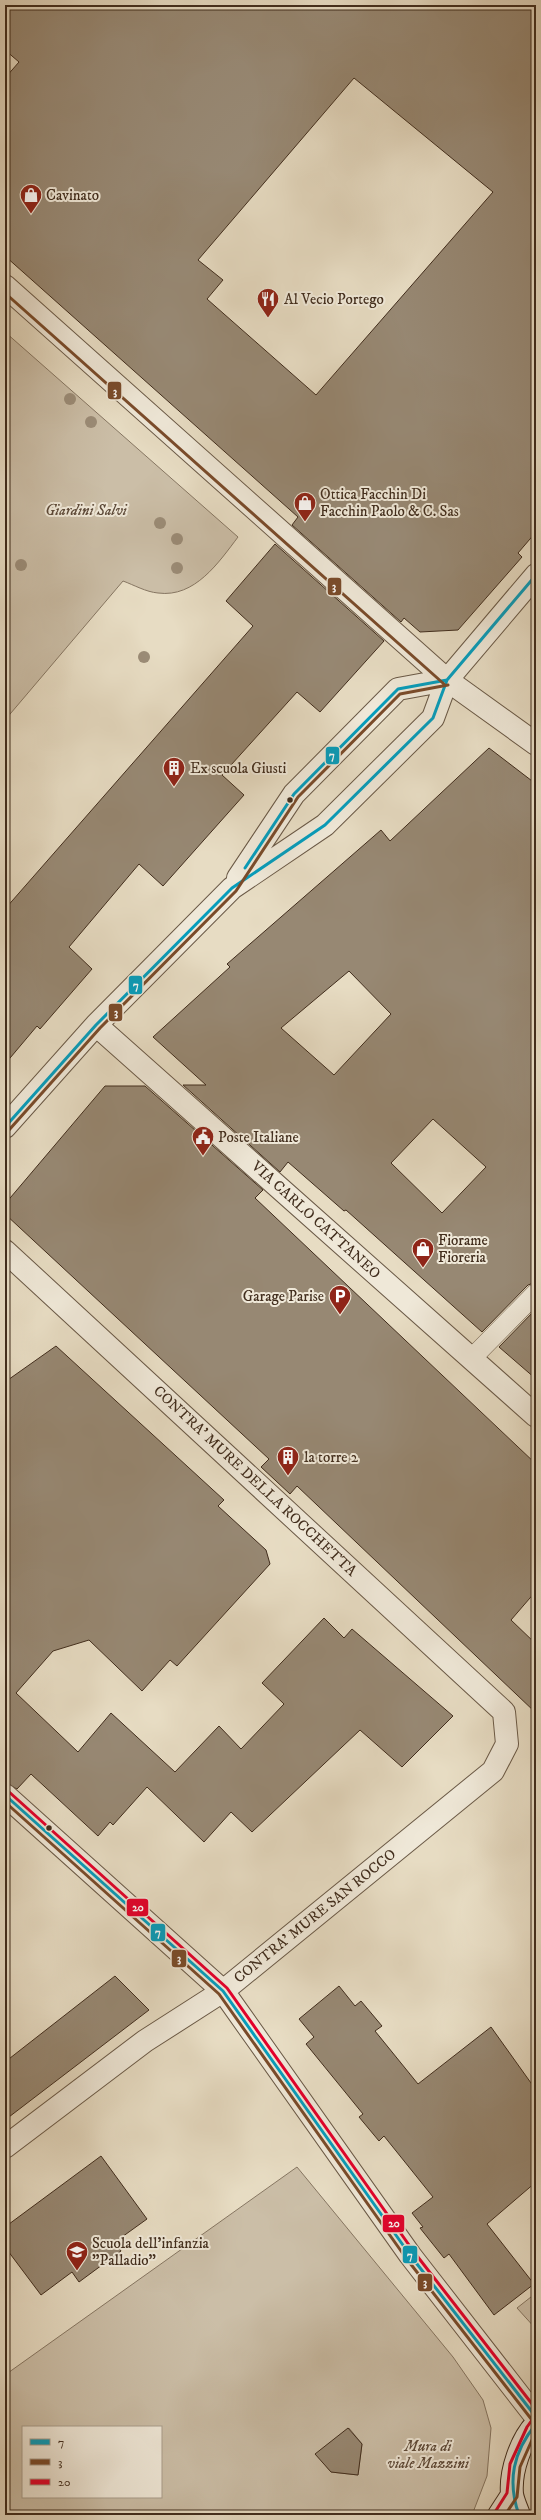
<svg xmlns="http://www.w3.org/2000/svg" width="541" height="2520" viewBox="0 0 541 2520" font-family="'IM FELL DW Pica',serif">
<style>
.green{fill:#cbbea7;stroke:#867662;fill-rule:evenodd}
.building{fill:#978873;stroke:#412d1d;fill-rule:evenodd}
.lines{fill:none;stroke-linecap:round;stroke-linejoin:round}
.lane-casing{stroke:#6a5946;stroke-width:20}
.street-casing{stroke:#6a5946;stroke-width:24}
.secondary-casing{stroke:#412d1d;stroke-width:24}
.lane{stroke:#efe8d8;stroke-width:19}
.street{stroke:#efe8d8;stroke-width:22}
.secondary{stroke:#efe8d8;stroke-width:22}
.bus-1-casing{stroke:#efe8d8;stroke-width:6}
.bus-2-casing{stroke:#efe8d8;stroke-width:6}
.bus-3-casing{stroke:#efe8d8;stroke-width:6}
.bus-1{stroke:#069dbc;stroke-width:3}
.bus-2{stroke:#7a4b2a;stroke-width:3}
.bus-3{stroke:#e4002b;stroke-width:3}
.tree{fill:#9b8c77}
.bus-dot{fill:#412d1d;stroke:#efe8d8;stroke-width:1.5}
.labels{text-anchor:middle;dominant-baseline:central;stroke-width:4;stroke-linejoin:round;paint-order:stroke}
.poi-label{font-size:15px;fill:#412d1d;stroke:#efe8d8;text-anchor:start}
.park-label{font-size:15px;font-style:italic;fill:#5d4a39;stroke:#efe8d8}
.street-label{font-size:15px;fill:#412d1d;stroke:#efe8d8}
.line-badge{stroke:#efe8d8;stroke-width:1.5}
.badge-label{font-size:11px;text-anchor:middle;font-weight:bold;fill:#fff}
</style>
<rect width="100%" height="100%" fill="#e7dcc3"/>
<filter id="stains"><feTurbulence type="fractalNoise" baseFrequency=".005" numOctaves="4"/><feColorMatrix values="0 0 0 0 .2 0 0 0 0 .09 0 0 0 0 .02 0 0 0 .5 -.17"/></filter>
<radialGradient id="worn" r=".72"><stop offset=".6" stop-color="#630" stop-opacity="0"/><stop offset="1" stop-color="#630" stop-opacity=".3"/></radialGradient>
<path class="green" d="M5,332L238,537C219,562 195,598 158,593C146,592 134,585 123,581L5,720Z
M297,2167L453,2357L483,2400L491,2428L487,2476L472,2515H5V2375ZM23,2427H161V2497H23ZM349,2428L362,2444L358,2475L331,2472L316,2454Z
M536,2293V2329L517,2308Z"/>
<path class="building" d="M5,5H536V532L518,553L522,557L458,630L420,632L404,618L401,622L292,525L298,517L5,256V78L19,62L5,50ZM354,78L493,192L316,395L207,299L223,280L198,260Z
M275,544L384,641L320,712L297,692L222,775L244,795L163,886L139,864L69,947L92,969L40,1029L37,1026L5,1064V909L253,626L226,601Z
M489,748L536,784V1282L528,1285L482,1332L346,1210L344,1211L288,1162L280,1172L183,1085H206L153,1037L230,967L227,964L381,830L390,841ZM349,971L391,1014L334,1075L281,1028ZM433,1119L486,1167L442,1213L391,1163Z
M105,1086H145L263,1190L255,1198L536,1464V1591L511,1620L536,1644V1713L297,1486L290,1494L261,1467L269,1459L5,1214V1204Z
M536,1309V1379L499,1347Z
M56,1346L224,1500L218,1506L266,1550L270,1564L177,1666L170,1660L142,1691L89,1640L53,1651L16,1693L78,1752L111,1713L175,1772L219,1726L241,1749L284,1704L262,1683L324,1618L344,1638L352,1629L453,1716L402,1767L360,1730L252,1832L231,1812L204,1842L147,1787L113,1825L110,1822L98,1836L31,1774L17,1789L5,1783V1382Z
M115,1976L149,2010L5,2120V2062Z
M339,1986L355,2006L361,2001L382,2026L375,2031L418,2084L491,2027L536,2090V2182L487,2224L534,2284L494,2315L449,2254L444,2258L420,2228L423,2227L412,2213L433,2197L384,2136L379,2141L359,2117L363,2114L306,2044L314,2037L299,2019Z
M101,2156L147,2219L115,2242L121,2251L79,2282L72,2272L41,2295L5,2247V2227Z
M348,2428L362,2444L358,2475L331,2472L315,2454Z"/>
<g class="lines">
<g class="lane-casing">
<path id="lane" d="M472,1358L536,1293"/>
</g>
<g class="street-casing">
<path id="street" d="M5,286L447,680L536,744
M238,878L294,794L398,689L447,680
M96,1025L536,1416
M5,1127L96,1025L232,888L325,825L433,718L447,680L536,575
M5,1251L504,1712L507,1744L493,1771L223,1991L145,2041L5,2147
M5,1795L223,1991L410,2255L536,2417"/>
</g>
<g class="secondary-casing">
<path id="secondary" d="M499,2515L512,2495
M519,2515C517,2509 513,2501 512,2494C510,2471 521,2440 536,2424"/>
</g>
<use href="#lane" class="lane"/>
<use href="#street" class="street"/>
<use href="#secondary" class="secondary"/>
<g class="bus-1-casing">
<path id="bus-1" d="M245,868L294,794L398,689L447,680
M5,1127L96,1025L232,888L325,825L433,718L447,680L536,575
M5,1795L223,1991L410,2255L536,2417
M519,2515C507,2481 513,2452 536,2424"/>
</g>
<g class="bus-2-casing">
<path id="bus-2" d="M5,293L444,684
M9,1130L100,1028L236,891L298,797L400,694L448,685
M5,1802L219,1994L406,2258L532,2420
M505,2515L517,2497L520,2467L536,2431"/>
</g>
<g class="bus-3-casing">
<path id="bus-3" d="M8,1791L227,1988L414,2252L536,2409
M495,2512L507,2493L510,2464L527,2427L532,2420"/>
</g>
<use href="#bus-1" class="bus-1"/>
<use href="#bus-2" class="bus-2"/>
<use href="#bus-3" class="bus-3"/>
</g>
<g class="tree">
<circle cx="70" cy="399" r="6"/>
<circle cx="91" cy="422" r="6"/>
<circle cx="160" cy="523" r="6"/>
<circle cx="177" cy="539" r="6"/>
<circle cx="21" cy="565" r="6"/>
<circle cx="177" cy="568" r="6"/>
<circle cx="144" cy="657" r="6"/>
</g>
<defs>
<g id="shop-pin" transform="scale(1.15)"><path d="M0 17L-7.5 6A9.5 9.5 0 1 1 7.5 6Z" fill="#8f2418" stroke="#efe8d8"/><path d="M-5-2.5h2.3a2.7 3.5 0 0 1 5.4 0H5L5.5 6h-11ZM-1.5-2.5h3a1.5 2.3 0 0 0-3 0Z" fill="#fff"/></g>
<g id="restaurant-pin" transform="scale(1.15)"><path d="M0 17L-7.5 6A9.5 9.5 0 1 1 7.5 6Z" fill="#8f2418" stroke="#efe8d8"/><path d="M-5-6h1v4h1v-4h1v4h1v-4h1v5L-1.5 .5V6h-2V.5L-5-1ZM5-6V6H3V1.5H1.5Q1.5-4 5-6Z" fill="#fff"/></g>
<g id="building-pin" transform="scale(1.15)"><path d="M0 17L-7.5 6A9.5 9.5 0 1 1 7.5 6Z" fill="#8f2418" stroke="#efe8d8"/><path d="M-4-6H4V6H1V3H-1V6H-4ZM-2.5-4.3h1.7v1.8h-1.7ZM.8-4.3h1.7v1.8H.8ZM-2.5-1h1.7V.8h-1.7ZM.8-1h1.7V.8H.8Z" fill="#fff"/></g>
<g id="civic-pin" transform="scale(1.15)"><path d="M0 17L-7.5 6A9.5 9.5 0 1 1 7.5 6Z" fill="#8f2418" stroke="#efe8d8"/><path d="M-.6-6.5H3V-4.5H.6V-3L4-1V1h2V6H-6V1h2V-1L-.6-3ZM-1.2 2.5V6h2.4V2.5Z" fill="#fff"/></g>
<g id="parking-pin" transform="scale(1.15)"><path d="M0 17L-7.5 6A9.5 9.5 0 1 1 7.5 6Z" fill="#8f2418" stroke="#efe8d8"/><path d="M-3.5-5.5H1a3.5 3.5 0 0 1 0 7H-1V5.5H-3.5ZM-1-3.4V-.6H.8a1.4 1.4 0 0 0 0-2.8Z" fill="#fff"/></g>
<g id="school-pin" transform="scale(1.15)"><path d="M0 17L-7.5 6A9.5 9.5 0 1 1 7.5 6Z" fill="#8f2418" stroke="#efe8d8"/><path d="M0-5L7-2L0 1L-7-2ZM-4 1L0 2.5L4 1V4Q0 6-4 4Z" fill="#fff"/></g>
</defs>
<g fill-rule="evenodd">
<use href="#shop-pin" x="31" y="195"/>
<use href="#restaurant-pin" x="268" y="299"/>
<use href="#shop-pin" x="305" y="503"/>
<use href="#building-pin" x="174" y="768"/>
<use href="#civic-pin" x="203" y="1137"/>
<use href="#shop-pin" x="423" y="1249"/>
<use href="#parking-pin" x="340" y="1296"/>
<use href="#building-pin" x="288" y="1457"/>
<use href="#school-pin" x="77" y="2252"/>
</g>
<g class="bus-dot">
<circle cx="290" cy="800" r="3.5"/>
<circle cx="49" cy="1828" r="3.5"/>
</g>
<g class="labels">
<g class="poi-label">
<text x="46" y="195">Cavinato</text>
<text x="284" y="299">Al Vecio Portego</text>
<text x="320" y="494">Ottica Facchin Di<tspan x="320" dy="17">Facchin Paolo &amp; C. Sas</tspan></text>
<text x="190" y="768">Ex scuola Giusti</text>
<text x="218" y="1137">Poste Italiane</text>
<text x="438" y="1240">Fiorame<tspan x="438" dy="17">Fioreria</tspan></text>
<text x="324" y="1296" text-anchor="end">Garage Parise</text>
<text x="304" y="1457">la torre 2</text>
<text x="92" y="2243">Scuola dell'infanzia<tspan x="92" dy="17">"Palladio"</tspan></text>
</g>
<g class="park-label">
<text x="86" y="510">Giardini Salvi</text>
<text x="428" y="2446">Mura di<tspan x="428" dy="17">viale Mazzini</tspan></text>
</g>
<g class="street-label">
<text transform="translate(316 1220) rotate(42)">VIA CARLO CATTANEO</text>
<text transform="translate(255 1481) rotate(43)">CONTRA' MURE DELLA ROCCHETTA</text>
<text transform="translate(315 1916) rotate(-39)">CONTRA' MURE SAN ROCCO</text>
</g>
</g>
<g class="line-badge">
<rect x="107" y="381" width="15" height="19" rx="4" fill="#7a4b2a"/>
<rect x="327" y="577" width="15" height="19" rx="4" fill="#7a4b2a"/>
<rect x="325" y="746" width="15" height="19" rx="4" fill="#069dbc"/>
<rect x="128" y="975" width="15" height="20" rx="4" fill="#069dbc"/>
<rect x="108" y="1003" width="15" height="19" rx="4" fill="#7a4b2a"/>
<rect x="126" y="1898" width="23" height="19" rx="4" fill="#e4002b"/>
<rect x="150" y="1923" width="16" height="19" rx="4" fill="#069dbc"/>
<rect x="171" y="1949" width="16" height="19" rx="4" fill="#7a4b2a"/>
<rect x="382" y="2214" width="23" height="19" rx="4" fill="#e4002b"/>
<rect x="402" y="2245" width="16" height="19" rx="4" fill="#069dbc"/>
<rect x="417" y="2273" width="16" height="19" rx="4" fill="#7a4b2a"/>
</g>
<g class="badge-label">
<text x="115" y="395">3</text>
<text x="334" y="590">3</text>
<text x="332" y="759">7</text>
<text x="136" y="989">7</text>
<text x="116" y="1016">3</text>
<text x="138" y="1911">20</text>
<text x="158" y="1936">7</text>
<text x="179" y="1962">3</text>
<text x="394" y="2227">20</text>
<text x="410" y="2259">7</text>
<text x="425" y="2286">3</text>
</g>
<rect width="541" height="2520" fill="none" stroke="#e7dcc3" stroke-width="20"/>
<rect x="6" y="6" width="529" height="2508" fill="none" stroke="#412d1d" stroke-width="2"/>
<rect x="10" y="10" width="521" height="2500" fill="none" stroke="#412d1d"/>
<rect x="22" y="2426" width="140" height="72" fill="#efe8d8" stroke="#a99d8d"/>
<rect x="30" y="2439" width="20" height="6" fill="#069dbc" stroke="#a99d8d"/>
<text x="58" y="2446" font-size="12" fill="#412d1d">7</text>
<rect x="30" y="2459" width="20" height="6" fill="#7a4b2a" stroke="#a99d8d"/>
<text x="58" y="2466" font-size="12" fill="#412d1d">3</text>
<rect x="30" y="2479" width="20" height="6" fill="#e4002b" stroke="#a99d8d"/>
<text x="58" y="2486" font-size="12" fill="#412d1d">20</text>
<rect width="100%" height="100%" filter="url(#stains)"/>
<rect width="100%" height="100%" fill="url(#worn)"/>
</svg>
